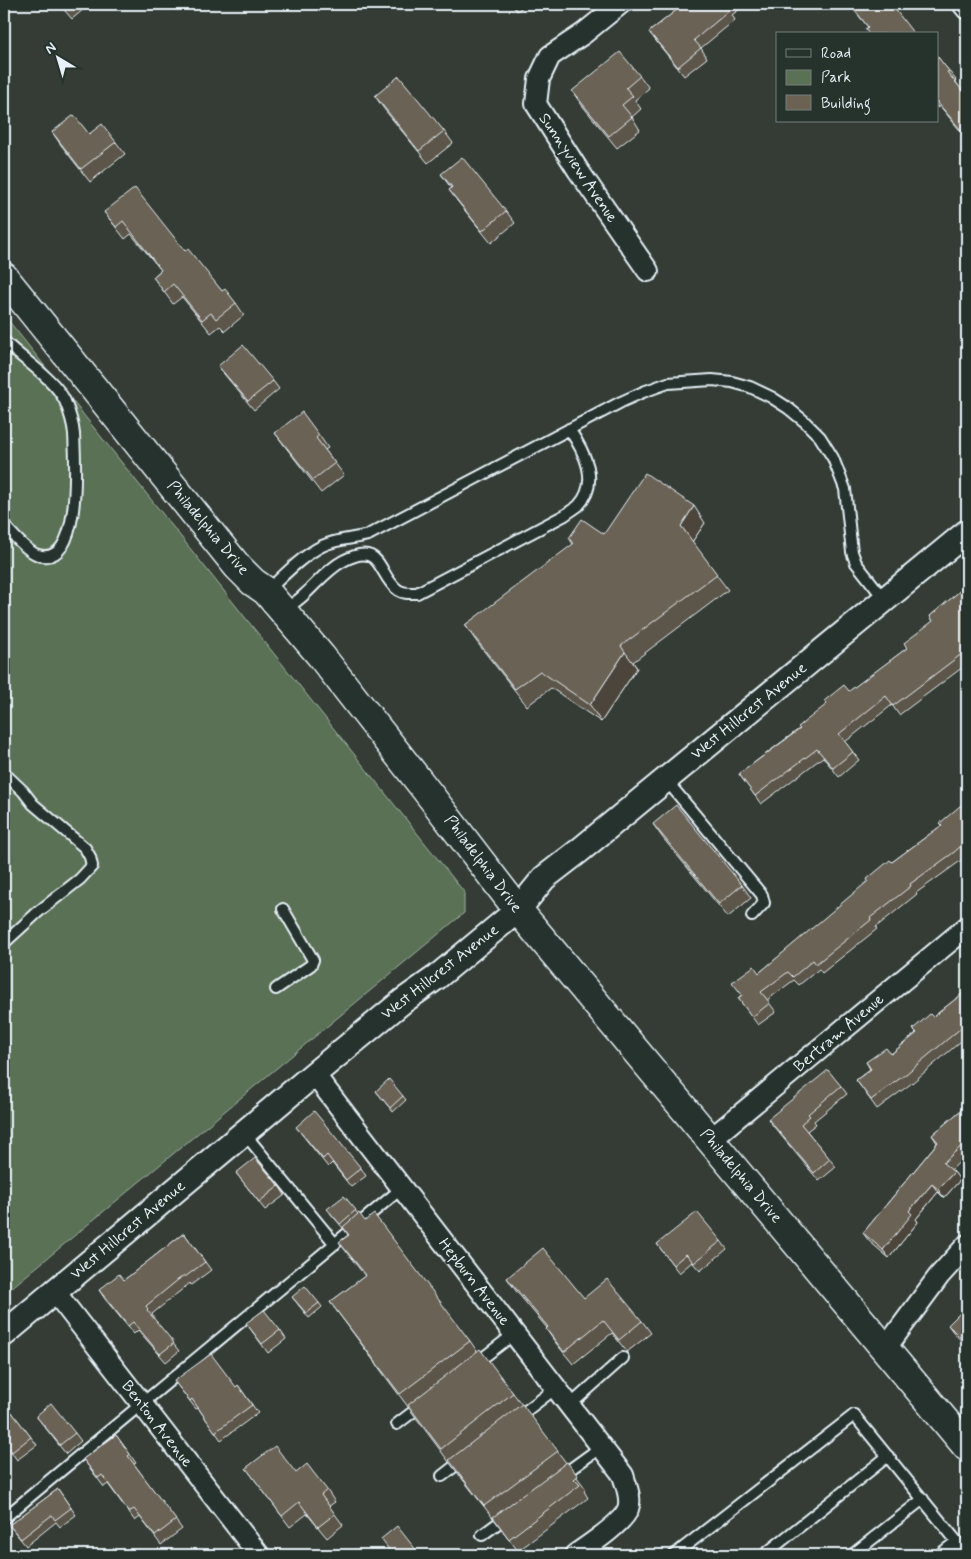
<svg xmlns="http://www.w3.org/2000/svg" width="971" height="1559" viewBox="0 0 971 1559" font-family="Mynerve,sans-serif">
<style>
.green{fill:#5a7155;stroke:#a1b1a6}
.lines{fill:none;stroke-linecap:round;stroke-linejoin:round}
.service-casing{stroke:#e8f1f8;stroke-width:14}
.minor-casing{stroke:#e8f1f8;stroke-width:24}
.tertiary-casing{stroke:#e8f1f8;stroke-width:28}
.secondary-casing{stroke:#e8f1f8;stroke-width:31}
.service{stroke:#26332d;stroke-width:10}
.minor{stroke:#26332d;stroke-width:20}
.tertiary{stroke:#26332d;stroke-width:24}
.secondary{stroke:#26332d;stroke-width:28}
.wall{fill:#5c5448;stroke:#e8f1f8}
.shaded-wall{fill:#4b453b;stroke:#e8f1f8}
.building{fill:#6b6254;stroke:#e8f1f8}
.labels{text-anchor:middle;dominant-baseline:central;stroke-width:4;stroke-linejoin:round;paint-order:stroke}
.street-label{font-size:16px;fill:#e8f1f8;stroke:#26332d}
</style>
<rect width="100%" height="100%" fill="#343c35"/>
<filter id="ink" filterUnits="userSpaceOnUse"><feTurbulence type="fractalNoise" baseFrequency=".02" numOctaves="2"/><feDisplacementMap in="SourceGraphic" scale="10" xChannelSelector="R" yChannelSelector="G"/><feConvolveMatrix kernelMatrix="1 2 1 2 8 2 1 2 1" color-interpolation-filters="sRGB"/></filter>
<g filter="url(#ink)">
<path class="green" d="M4,315L464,892V913L4,1294Z"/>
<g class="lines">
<g class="service-casing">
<path id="service" d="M4,525C11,533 28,552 38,555C83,569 75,457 74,434C73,423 69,411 65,401C54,378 23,360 5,342
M267,591C284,575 302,556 322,546C336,539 353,539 368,535L621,402L643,392L668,383L712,380L732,382L750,387L771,397L788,408L804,421L820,437L833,458L845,489L852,552L856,563L885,600
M284,611C291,605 299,600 305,594C317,583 328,569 343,561C383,540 377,575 398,590C404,594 410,593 417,593L565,515C569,512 574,509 578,506C601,482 584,451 569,429
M4,773L23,791L33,804L85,848L90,857L92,866L80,879L38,912L4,943
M666,780L762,895L764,903L752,916
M276,989L311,965L313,960L283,909
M244,1133L335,1244
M475,1364L514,1334
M569,1406L623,1358
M518,1417L556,1388
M397,1424L422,1405
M442,1476L465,1458
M561,1476L601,1447
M4,1518L402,1188
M482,1535L508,1516
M674,1555L854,1415L967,1554
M764,1555L888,1456
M852,1555L923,1499
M939,1555L957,1541"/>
</g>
<g class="minor-casing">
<path id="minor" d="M620,4L583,34L550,56L539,79L536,104L578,170L648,271
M963,4L967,9
M314,1074L623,1475C626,1486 632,1498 628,1509C623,1523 588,1546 575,1555
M711,1139L967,927
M55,1292L259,1555
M885,1349L939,1276L967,1245"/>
</g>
<g class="tertiary-casing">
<path id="tertiary" d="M4,1334L314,1074L403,1001L437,977L518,910L544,878L579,851L967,532"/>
</g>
<g class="secondary-casing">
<path id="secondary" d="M4,277L237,566L253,582L266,591L321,656L429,794L518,910L967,1447"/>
</g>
<use href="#service" class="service"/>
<use href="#minor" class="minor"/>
<use href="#tertiary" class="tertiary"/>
<use href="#secondary" class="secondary"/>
</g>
<path class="wall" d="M59,4H90L72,19Z
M511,4H527L517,11Z
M684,4H746L732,15L735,20L701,48L707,58L684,76L656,41L649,32Z
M849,4H891L868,27Z
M937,56L956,80L955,81L967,96V139L940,106L937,108Z
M640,76L649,88L635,100L641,109L632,117L640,130L617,148L581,104L572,91Z
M375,96L444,131L453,143L428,163L384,109Z
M52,132L89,134L116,142L125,154L90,182L61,145Z
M441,174L506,211L515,223L491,243L458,202L449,190L451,188Z
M104,212L185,251L222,291L236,303L244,315L225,331L220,326L211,333L182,297L173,304L153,277L161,270L131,234L125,239Z
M218,366L273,381L279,389L254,410L224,374Z
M275,433L319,435L328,448L325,450L344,475L321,493L284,445Z
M705,523L692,542L728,590L633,662L637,668L601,722L551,688L527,706L476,641L465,625L604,534Z
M967,585V664L899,715L892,705L845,742L859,760L839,777L823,757L761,804L739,774L907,648L933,621L930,616Z
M967,800V855L959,862L916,893L917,894L876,927L877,929L822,973L819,969L799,985L794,980L767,1000L776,1012L758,1025L738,998L741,995L759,973L892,862L942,825Z
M653,824L742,885L751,898L728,917L662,837Z
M967,990V1036L912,1083L877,1109L856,1080L870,1069L866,1062L891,1054L916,1033L913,1029L933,1017Z
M841,1086L847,1094L814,1121L816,1124L807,1131L836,1167L819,1181L774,1127L768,1119Z
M376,1091L403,1096L406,1100L393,1112Z
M967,1105V1155L951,1170L954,1172L960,1180L944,1198L938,1192L916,1219L918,1222L889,1258L869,1241L863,1233L937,1143L932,1135Z
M296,1127L361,1168L366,1176L351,1187L332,1163L328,1167Z
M236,1173L279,1186L285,1195L265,1210Z
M344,1196L358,1214L470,1341L477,1351L513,1393L586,1489L584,1491L588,1498L518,1551L493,1518L449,1462L330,1302L365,1276L348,1254L339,1242L348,1235L343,1228L330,1213Z
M184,1233L211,1270L191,1285L190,1283L152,1314L154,1317L153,1318L179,1351L166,1362L138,1330L134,1334L105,1299L99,1290L124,1280Z
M721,1241L727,1249L700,1271L692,1262L679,1273L657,1244Z
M507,1278L584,1298L642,1321L651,1333L627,1352L612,1333L573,1364L555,1342L546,1329L547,1328L516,1291Z
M292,1297L319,1303L322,1307L309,1318Z
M967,1306V1347L954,1333L948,1325Z
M246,1323L280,1330L286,1339L268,1353Z
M174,1381L236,1387L238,1385L258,1413L221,1440L198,1408L196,1409Z
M4,1402L37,1445L17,1460L4,1442Z
M36,1416L75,1433L81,1441L66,1454Z
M116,1435L136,1463L134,1464L182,1529L161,1545L140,1517L135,1521L108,1484L104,1487L83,1459Z
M246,1468L296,1473L327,1490L335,1502L329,1506L343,1525L327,1538L307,1514L290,1527Z
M58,1489L76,1515L60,1527L56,1522L26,1546L9,1525Z"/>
<path class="shaded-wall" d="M694,506L705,523L692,542L681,526Z
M625,652L637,668L601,722L590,705Z
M954,1172L960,1180L944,1198L938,1189Z
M932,1184L938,1192L916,1219L918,1222L889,1258L883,1250L909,1211Z"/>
<path class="building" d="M61,4H67L64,7Z
M684,4H727L725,6L729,11L694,40L701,48L678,67L649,32Z
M850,4H891L914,34H869L865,29L868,27Z
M620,52L640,76L626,88L633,96L622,105L632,117L609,136L572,91Z
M937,56L949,71L947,72L967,96V137L937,102Z
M399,76L444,131L419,151L375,96Z
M74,115L89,134L102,124L116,142L81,169L52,132Z
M462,157L506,211L482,231L449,190L452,187L441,174Z
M135,188L185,251L188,249L222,291L225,289L236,303L216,319L211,313L202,320L173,284L164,292L153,277L161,270L123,221L116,227L104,212Z
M243,345L273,381L248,401L218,366Z
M302,412L319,435L316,438L335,463L313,480L275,433Z
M645,473L694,506L681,526L717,574L621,646L625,652L590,705L540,671L515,689L465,625L573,544L569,538L582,519L604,534Z
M967,585V650L893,706L886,696L839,734L853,752L833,768L817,749L755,796L739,774L800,729L798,727L827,704L824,701L844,685L849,691L907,648L904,643L933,621L930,616Z
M967,800V841L953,853L910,884L911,886L870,918L871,920L816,964L813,960L793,977L788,972L761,992L770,1003L752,1017L738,998L742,995L732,982L754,966L759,973L868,881L867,879L890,860L892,862L942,825L940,823Z
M676,805L742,885L719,904L653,824Z
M967,990V1025L962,1029L961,1028L906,1074L871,1100L856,1080L871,1069L866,1062L886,1048L891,1054L917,1033L913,1029L930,1014L933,1017Z
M828,1070L841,1086L808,1114L810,1116L801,1124L830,1159L814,1173L768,1119Z
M389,1079L403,1096L390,1108L376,1091Z
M967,1105V1141L943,1163L954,1172L938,1189L932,1184L909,1211L912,1214L883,1250L863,1233L938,1142L932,1135Z
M314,1111L361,1168L346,1180L327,1155L323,1159L296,1127Z
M255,1158L279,1186L259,1202L236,1173Z
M344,1196L356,1210L340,1224L327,1209Z
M697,1212L721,1241L694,1263L686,1254L673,1265L657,1244Z
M359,1213L365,1221L374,1214L470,1341L400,1394L330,1302L366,1275L339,1242L349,1235L343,1227Z
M184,1233L205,1262L185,1277L184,1275L146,1306L148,1309L147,1310L174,1343L160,1354L133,1322L128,1326L99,1290L119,1274L124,1280Z
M543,1248L584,1298L607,1279L642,1321L619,1340L603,1320L564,1352L546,1329L548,1327L507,1278Z
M305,1286L319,1303L306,1313L292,1297Z
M967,1306V1344L948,1325Z
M264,1310L280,1330L262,1344L246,1323Z
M480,1349L513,1393L441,1449L408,1405Z
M211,1354L236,1387L238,1385L252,1405L215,1432L192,1399L190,1401L174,1381Z
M4,1402L31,1437L12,1452L4,1442Z
M51,1403L75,1433L60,1445L36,1416Z
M522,1404L558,1451L484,1506L449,1460Z
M116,1435L130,1454L128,1456L176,1520L155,1536L134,1509L129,1512L102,1475L98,1478L83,1459Z
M275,1446L296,1473L307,1464L327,1490L321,1495L335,1514L318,1527L299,1502L282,1516L246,1468Z
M567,1462L578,1476L574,1479L580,1485L509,1539L493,1517Z
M58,1489L71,1508L55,1520L52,1515L21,1539L9,1525Z
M397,1526L420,1555H393L381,1539Z
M338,1549L343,1555H331Z
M351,1550L355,1555H344Z"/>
</g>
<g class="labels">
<g class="street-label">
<text transform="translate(578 168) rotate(56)">Sunnyview Avenue</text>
<text transform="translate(208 528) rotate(50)">Philadelphia Drive</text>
<text transform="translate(749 711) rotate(-39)">West Hillcrest Avenue</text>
<text transform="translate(483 864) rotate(53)">Philadelphia Drive</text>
<text transform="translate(440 972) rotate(-38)">West Hillcrest Avenue</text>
<text transform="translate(839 1033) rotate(-40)">Bertram Avenue</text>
<text transform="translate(741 1176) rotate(50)">Philadelphia Drive</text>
<text transform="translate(128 1230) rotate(-40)">West Hillcrest Avenue</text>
<text transform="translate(474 1282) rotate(52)">Hepburn Avenue</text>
<text transform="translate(157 1424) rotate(52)">Benton Avenue</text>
</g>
</g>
<rect width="971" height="1559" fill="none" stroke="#26332d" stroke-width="20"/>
<rect x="10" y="10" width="951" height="1539" fill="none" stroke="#e8f1f8" stroke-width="2" filter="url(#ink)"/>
<rect x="776" y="32" width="162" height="90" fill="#26332d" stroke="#747f7e"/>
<rect x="786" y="49" width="25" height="8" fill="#26332d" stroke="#747f7e"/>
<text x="821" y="58" font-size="15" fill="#e8f1f8">Road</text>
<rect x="786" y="70" width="25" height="15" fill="#5a7155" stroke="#747f7e"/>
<text x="821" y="82" font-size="15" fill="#e8f1f8">Park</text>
<rect x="786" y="95" width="25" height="15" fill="#6b6254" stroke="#747f7e"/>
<text x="821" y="108" font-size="15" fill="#e8f1f8">Building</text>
<g transform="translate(58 58) rotate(322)" stroke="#26332d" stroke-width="4" paint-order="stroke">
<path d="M0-4L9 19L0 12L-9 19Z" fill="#e8f1f8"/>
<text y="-8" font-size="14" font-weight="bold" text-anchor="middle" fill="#e8f1f8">N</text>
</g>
</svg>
